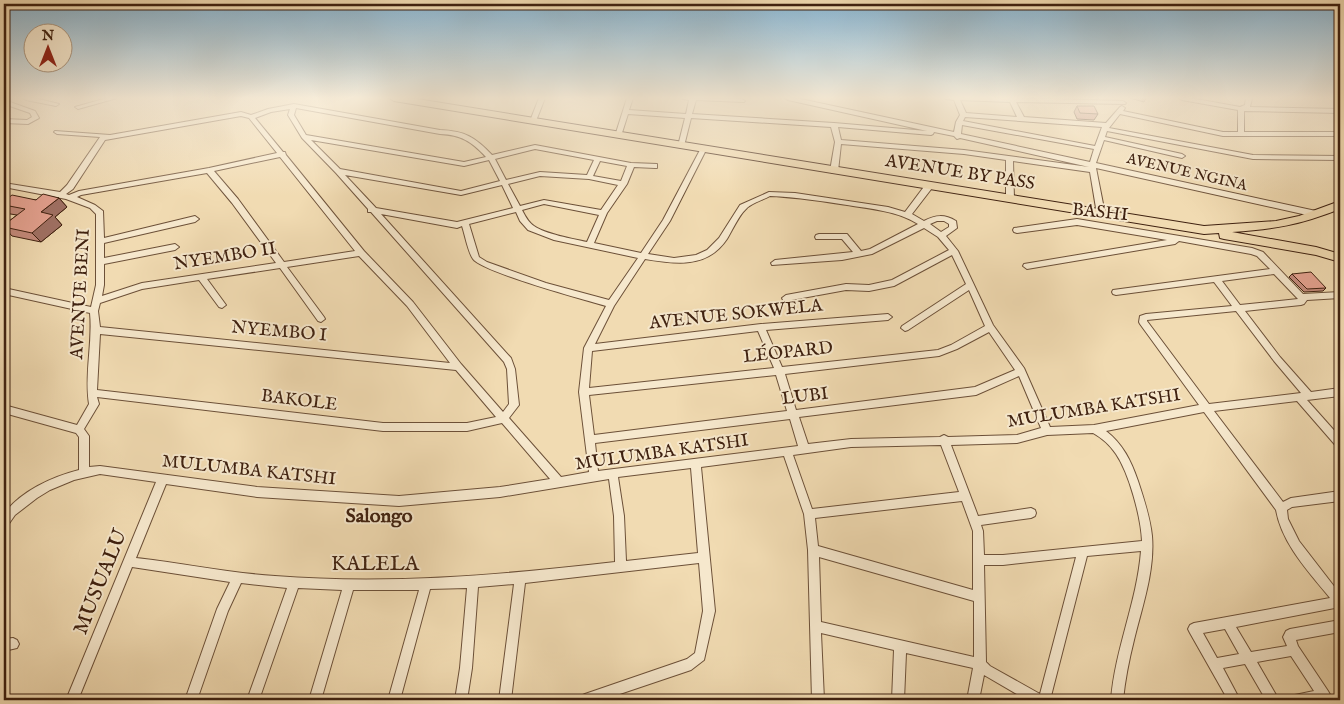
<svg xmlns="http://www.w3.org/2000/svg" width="1344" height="704" viewBox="0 0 1344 704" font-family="'IM FELL English',serif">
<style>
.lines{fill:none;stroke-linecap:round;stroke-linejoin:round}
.minor-casing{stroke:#6c5038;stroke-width:2}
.highway-casing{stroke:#3f2110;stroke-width:2}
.minor{fill:#f6e8cd;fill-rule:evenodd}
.highway{fill:#f1dbb2;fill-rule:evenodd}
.wall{fill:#c68c7e;stroke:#3f2110}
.shaded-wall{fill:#a17266;stroke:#3f2110}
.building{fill:#e6a392;stroke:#3f2110}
.labels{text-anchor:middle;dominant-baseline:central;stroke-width:4;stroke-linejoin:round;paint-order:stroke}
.far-street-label{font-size:15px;fill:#3f2110;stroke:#f6e8cd}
.street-label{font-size:18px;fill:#3f2110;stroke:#f6e8cd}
.quarter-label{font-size:20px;font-weight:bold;fill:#3f2110;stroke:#f6e8cd}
.near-street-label{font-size:21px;fill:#3f2110;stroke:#f6e8cd}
</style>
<rect width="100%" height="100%" fill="#f1dbb2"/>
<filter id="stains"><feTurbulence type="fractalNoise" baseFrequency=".004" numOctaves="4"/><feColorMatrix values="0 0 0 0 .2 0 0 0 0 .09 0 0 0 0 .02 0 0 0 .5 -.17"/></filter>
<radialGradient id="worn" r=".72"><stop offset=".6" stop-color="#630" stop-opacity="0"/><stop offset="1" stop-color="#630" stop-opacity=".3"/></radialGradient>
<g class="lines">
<g class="minor-casing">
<path id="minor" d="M7,98H13L10,102L35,111L39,118L28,124L4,123V119L27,120L32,117L30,113L4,104V102Z
M23,98H35L59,104L56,106L26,100Z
M107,98H117L78,109L75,107Z
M539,98H545L536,121L533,123L531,122L530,121Z
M627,98H633L629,110L686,114L689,100L683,99L682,98L742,99L745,101L744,102L696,100L692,114L834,123L927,131L788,100L785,98H796L954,132L956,122L960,115L954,100L946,99L945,98H1014L1123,101L1126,103L1125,104L1016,102L1024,117L1106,123L1120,107L1122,106L1125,108L1123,111L1223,132H1238V110L1182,100L1179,98H1191L1240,107L1245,105L1246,98H1252L1250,107L1340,109V113L1244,111V132H1340V136H1223L1120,114L1109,128L1253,155L1340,156V160L1253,159L1107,131L1105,137L1182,154L1185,156L1182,158L1104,140L1096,163L1316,211L1320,214L1316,217L1096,168L1105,214L1101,217L1097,214L1090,172L1013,161L1014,199L1010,201L1006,199V160L964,154L841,144L838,171L836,173H832L830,171L835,142L831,127L691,118L684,146L681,148L678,146L685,118L628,114L621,136L620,137H616L615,136ZM960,100L1010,102L1017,117L966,113ZM965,117L1102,127L1095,146L963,121ZM962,125L1094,149L1090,162L961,134ZM838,127L931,135L933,134L934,132L954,136L957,139L960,138L1089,167L964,150L841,140Z
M294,104L440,130C465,131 475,137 492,155L535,145L631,163L657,164V168H655L634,167L627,184L607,213L594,243L641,253L663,220L700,150L703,148L705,149L706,150L670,221L648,254L674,258L696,255L707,250L719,238L740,205L769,192L795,193L888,207L905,212L926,184H932V188L912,214L924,221C936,215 944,214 956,221L957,228L946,236L958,251L993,325L1024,368L1050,427L1094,425L1199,405L1140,324L1139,322L1140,316L1146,314L1232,306L1214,282L1116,295L1113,294L1112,292L1113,290L1270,269L1257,256L1251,254L1179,241L1175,244L1027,269L1023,266L1024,264L1167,240L1077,225L1017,233L1014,232L1013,230L1014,228L1077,219L1252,248L1263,252L1303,294L1340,292V298L1307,300L1304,304L1301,305L1245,311L1280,357L1311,392L1340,388V396L1307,400L1340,437V448L1337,447L1297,401L1214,411L1283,502L1291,498L1340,491V501L1292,507L1287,510L1288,519L1299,541L1340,594V607L1236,627L1251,652L1287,646L1283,637L1286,631L1290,629L1340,620V632L1296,640L1298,646L1328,691L1333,700H1288L1290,696L1314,691L1291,656L1257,662L1279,700H1266L1245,664L1223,668L1240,700H1228L1190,633L1188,629L1190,625L1194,623L1330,598C1309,572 1282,544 1276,510L1204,412L1106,431C1123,444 1131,461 1138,481C1144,499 1150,517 1152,536C1155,571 1142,607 1134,640C1129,660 1125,680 1123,700H1111C1115,649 1137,602 1141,551L1087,556L1050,700H1027L984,675L979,700H967L973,668L906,653L904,700H892L894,650L821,633L824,700H812L808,550L804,514L784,456L701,467L715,611L704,660L691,670L602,700H579L581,696L585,694L687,659L695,653L703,611L699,563L525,583L511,700H499L514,584L478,587L472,668L467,700H455L460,668L467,588L430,589L400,700H388L419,590H353L321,700H309L342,590L298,588L259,700H247L287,588L241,583L228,611L197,700H185L217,609L230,582L132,567L78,700H66L156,482L100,474L74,480L50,490L37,498L15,515L8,525L4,527V514C21,491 52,477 79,470V437L76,433L4,413V405L77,425L89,404C84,374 93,343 90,313L4,294V288L91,307L96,285V214L90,208L66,199L4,187V183L60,192L67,185L100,137L57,134L54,132L55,131L110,135L241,112L251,115L268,109ZM296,108L440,134C461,135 471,141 486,157L464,162L306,135L294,115ZM290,109L288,115L302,138L336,173L368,209V212H371L504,362L507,369L509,404L503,412L461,364L413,302L364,251L286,155L285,152H283L255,118L271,112ZM241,116L249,118L277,153L209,168L79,191L69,195L66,194L73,189L105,140ZM311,140L464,166L489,160L500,181L461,191L340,169ZM535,149L594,160L587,175L540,172L506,180L495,159ZM280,157L355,251L284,262L238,199L214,171ZM600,161L627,166L621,181L593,176ZM207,173L232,203L276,263L142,283L102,296L104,285V264L175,250L179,247L175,244L104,258V243L195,222L199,219L195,216L104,238L103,211L95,205L77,197L81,195ZM345,175L461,195L502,185L513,208L457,222L376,208ZM540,176L589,179L618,185L601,210L544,200L520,206L508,184ZM770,196C796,197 821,201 847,205C872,209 897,211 918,224L870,249L861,251L847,234H819L816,235L815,237L816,239H842L853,252L775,260L771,263L772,265L842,260L872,254L924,228L938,237L949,250L892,280L869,285L846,284L786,295L782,298L783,300L786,301L846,290L869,291L894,286L952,255L966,284L902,326L901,328L905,331L908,330L969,290L985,326L951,345L938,350L782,367L766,330L888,320L892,317L888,314L761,324L595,344L614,306L645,259C675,264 707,269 727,239C732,231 739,215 746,209C751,203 763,200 770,196ZM544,204L599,215L587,242C573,239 545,234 534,226C529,223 525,216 522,210ZM516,212L520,221L528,230L554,240L638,258L609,300L546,283L487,262L479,257L469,224ZM381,214L457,228L462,226C465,235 468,252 473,259C482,272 585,300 606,306L584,348L579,392L589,472L561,477L509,418L519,405L515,369L511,358ZM937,221H944L949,224V227L941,232L930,224ZM359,256L407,306L450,363L100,327L98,311L100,303L142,289L199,280L219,307L222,308L226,305L207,279L280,268L318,321L321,322L325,319L324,317L287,267ZM1274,274L1298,299L1240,305L1222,281ZM1236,311L1274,361L1301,393L1209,404L1147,321V320ZM758,331L774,368L589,388L592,351ZM989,332L1015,370L975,387L796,410L785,374L939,356L957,349ZM100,334L456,370L496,417L467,423H383L97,390ZM776,375L787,411L594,435L589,395ZM1019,376L1041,428L1017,435L948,437L944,435L940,437L851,439L808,444L799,417L976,395ZM97,397L383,431H467L502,423L550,479L500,487L399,496L257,487L100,466L89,467V436L84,429L99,404ZM790,419L798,446L598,471L595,443ZM1093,433C1102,438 1110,445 1116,454C1129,473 1141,517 1142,541L1003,555H984L983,531L981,525L1031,518L1035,516L1036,513L1035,510L1031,508L978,516L951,445L1017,443L1047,435ZM941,445L959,492L812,509L793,455L851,447ZM691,468L698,553L626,561L624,516L618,477ZM609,479L614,516L615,562C502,575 389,585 275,576C228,573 182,563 136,558L166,484L257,497L399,506L500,497ZM962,501L973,531V590L818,546L815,518ZM819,557L974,601V657L821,622ZM1076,557L1040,694L990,666L986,662L984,565H1003ZM1225,629L1239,654L1217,658L1203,633Z
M13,638L17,640L19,644L17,648L4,651V639Z"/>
</g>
<g class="highway-casing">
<path id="highway" d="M389,98H411L1204,226L1276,221L1299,216L1340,201V209C1299,225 1276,229 1232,232L1316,247L1340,254V262L1316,255L1224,239L1220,238L1219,233L1204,234L394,101Z"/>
</g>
<use href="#minor" class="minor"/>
<use href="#highway" class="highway"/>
</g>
<path class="wall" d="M1130,98H1146L1144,102Z
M1077,106L1098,114L1094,120L1077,119L1074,112Z
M4,198L36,200L59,198L67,207L55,217L62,225L41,242L12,236L4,227V225L17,215L4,213Z
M1292,274L1326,288L1323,291L1304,292L1289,277Z"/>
<path class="shaded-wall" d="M59,198L67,207L55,217L62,225L41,242L32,233L41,212Z"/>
<path class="building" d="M1077,106H1094L1098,114L1080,113Z
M43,194L59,198L41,212L53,215L32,233L4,227V225L25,209L4,205V198H8L12,195L36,200Z
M1311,272L1326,288L1307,289L1292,274Z"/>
<linearGradient id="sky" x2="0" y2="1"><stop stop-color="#89b6d3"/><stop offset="0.5" stop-color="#f9efdc"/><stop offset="1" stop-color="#f9efdc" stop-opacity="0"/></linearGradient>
<rect width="1344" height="196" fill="url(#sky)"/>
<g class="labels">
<g class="far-street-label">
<text transform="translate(1187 172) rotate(13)">AVENUE NGINA</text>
</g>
<g class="street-label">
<text transform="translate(960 173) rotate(9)">AVENUE BY PASS</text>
<text transform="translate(1100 213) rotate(6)">BASHI</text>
<text transform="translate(225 257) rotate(-9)">NYEMBO II</text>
<text transform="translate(81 294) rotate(-87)">AVENUE BENI</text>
<text transform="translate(736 315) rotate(-6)">AVENUE SOKWELA</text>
<text transform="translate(279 332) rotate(5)">NYEMBO I</text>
<text transform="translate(788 353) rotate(-6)">LÉOPARD</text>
<text transform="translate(805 397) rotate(-7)">LUBI</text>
<text transform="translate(299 401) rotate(7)">BAKOLE</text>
<text transform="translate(1094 409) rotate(-9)">MULUMBA KATSHI</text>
<text transform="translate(662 453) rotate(-8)">MULUMBA KATSHI</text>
<text transform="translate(249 471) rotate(6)">MULUMBA KATSHI</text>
</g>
<g class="quarter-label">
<text x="379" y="516">Salongo</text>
</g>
<g class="near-street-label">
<text x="375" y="564">KALELA</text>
<text transform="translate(101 582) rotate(-68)">MUSUALU</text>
</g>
</g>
<rect width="1344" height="704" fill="none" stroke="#f1dbb2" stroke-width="20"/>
<rect x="5" y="5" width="1334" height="694" fill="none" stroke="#3f2110" stroke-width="2.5"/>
<rect x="10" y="10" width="1324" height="684" fill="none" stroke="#3f2110"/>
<g transform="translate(48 48)"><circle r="24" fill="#f6e8cd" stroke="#ad9881"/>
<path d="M0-4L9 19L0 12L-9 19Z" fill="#8f2418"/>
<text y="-8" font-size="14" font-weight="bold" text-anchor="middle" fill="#3f2110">N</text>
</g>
<rect width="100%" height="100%" filter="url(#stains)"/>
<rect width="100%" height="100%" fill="url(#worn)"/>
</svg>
